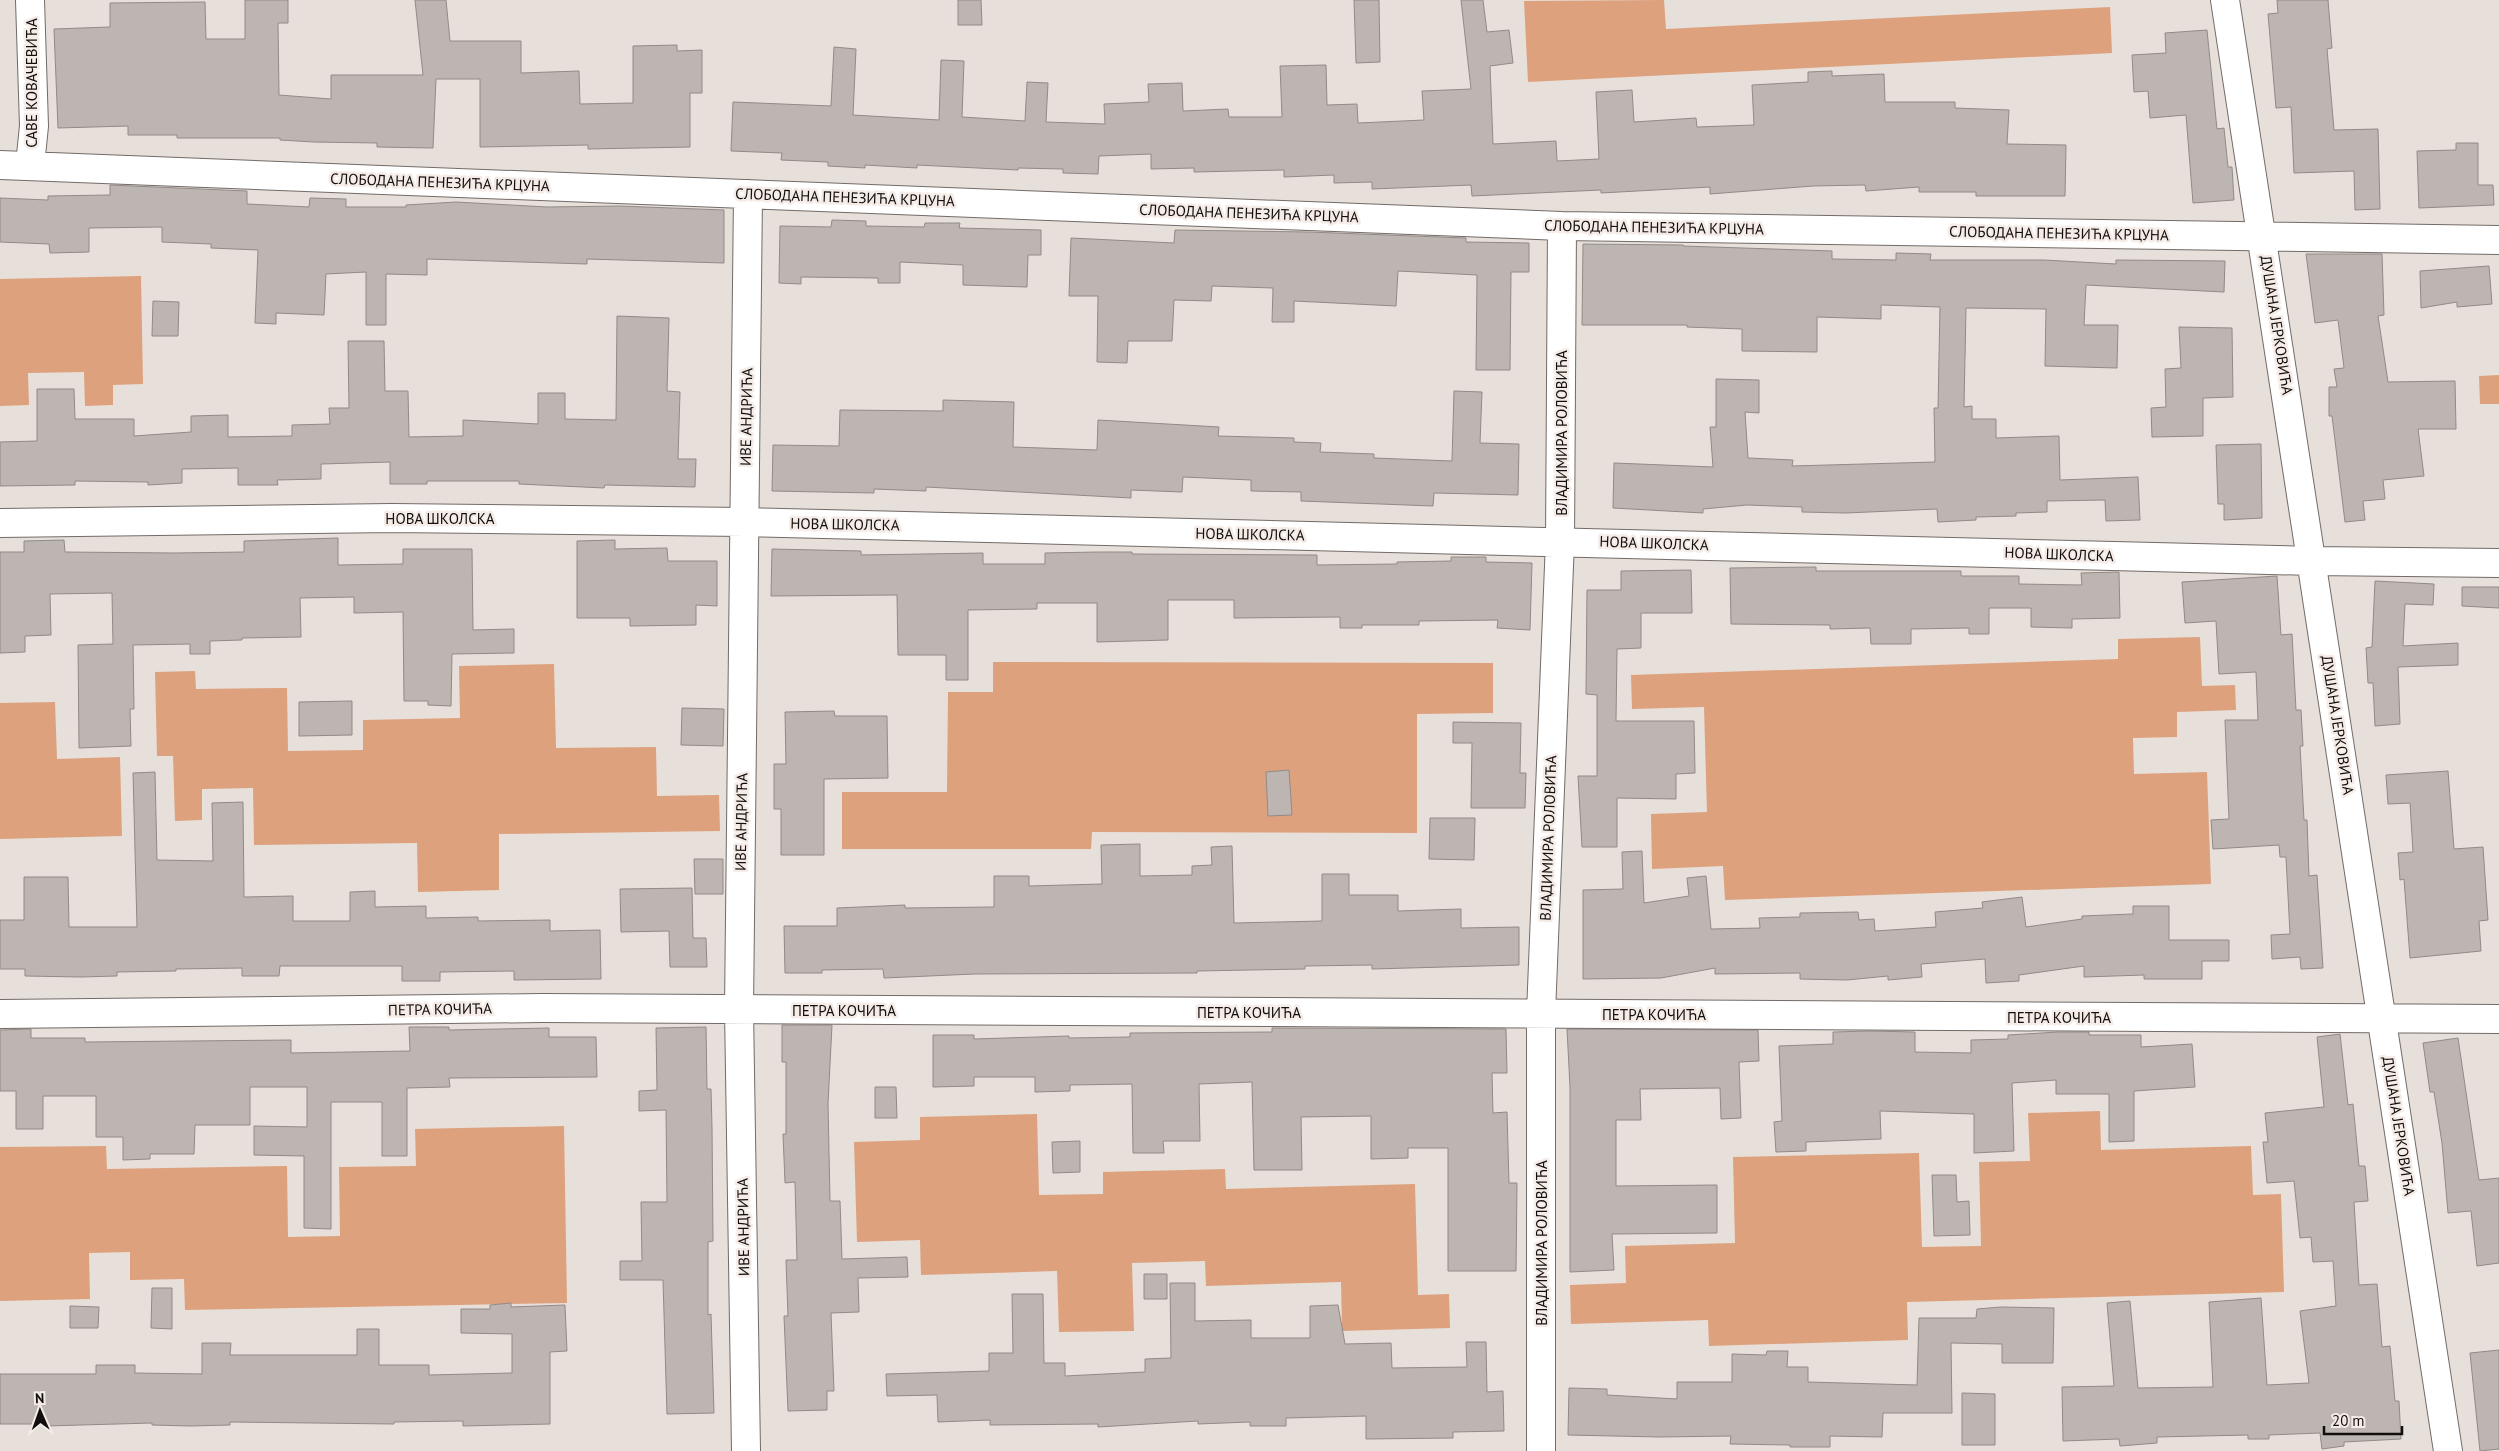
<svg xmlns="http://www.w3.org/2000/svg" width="2499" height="1451" viewBox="0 0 2499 1451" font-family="'PT Sans',sans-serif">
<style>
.green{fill:#dea17d}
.building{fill:#bdb5b1;stroke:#928a86}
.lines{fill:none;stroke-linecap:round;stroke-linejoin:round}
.street-casing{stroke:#726b67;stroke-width:30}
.street{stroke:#fff;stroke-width:28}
.labels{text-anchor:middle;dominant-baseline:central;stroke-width:5;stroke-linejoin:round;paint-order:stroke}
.street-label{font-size:15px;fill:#110e0d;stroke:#f5ece7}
</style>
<rect width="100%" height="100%" fill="#e7dfda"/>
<path class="green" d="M1664,0L1666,29L2110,7L2112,53L1528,82L1524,1Z
M141,276L143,384L113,385V405L85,406L84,372L28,373L29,405L0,406V279Z
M2499,375V404H2480L2479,376Z
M2200,637L2202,686L2235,685L2236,710L2177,712V737L2133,738L2134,774L2207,772L2211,884L1725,900L1723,866L1652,869L1651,814L1707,812L1704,707L1632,709L1631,675L2118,659V639Z
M993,662L1493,663V713L1417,714V833L1092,832L1091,849H842V792H947L948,692H993Z
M554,664L556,748L656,747L657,796L719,795L720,831L499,834V890L418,892L417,843L254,845L253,788L202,789V820L175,821L173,756H157L155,672L195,671L196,689L287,688L288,751L363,750V720L460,718L459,666Z
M55,702L57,759L120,757L122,836L0,839V703Z
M2100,1111L2101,1150L2251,1146L2253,1195L2281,1194L2284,1292L1907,1302L1908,1340L1709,1346L1708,1320L1571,1324L1570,1285L1626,1283L1625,1246L1735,1243L1733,1157L1919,1153L1922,1247L1981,1246L1979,1162L2030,1161L2028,1113Z
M1037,1114L1039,1195L1103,1194V1172L1225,1169L1226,1189L1415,1184L1418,1295L1449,1294L1450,1328L1342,1331L1341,1282L1206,1286L1205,1261L1132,1263L1134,1331L1059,1332L1057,1271L921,1275L920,1240L857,1242L854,1142L920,1140V1117Z
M564,1126L567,1303L185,1310L184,1279L130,1280V1252L89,1253L90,1299L0,1301V1147L106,1146L107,1169L287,1166L288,1237L340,1236L339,1167L416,1166L415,1129Z"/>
<path class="building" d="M245,0H288V23H278L279,95L331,99V75H423L415,0H446L450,41H521V73L579,71L580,104L633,103V46L677,45V51L702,50V93H690V147L588,149V145L480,147V79H436L433,148L377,147V143L314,142L280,140V138H177V135H128V126L58,128L54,29L110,27V3L205,2L206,39H245Z
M958,0H981L982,25H958Z
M1354,0H1379L1380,62L1356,63Z
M1461,0H1483L1487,32L1509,30L1513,63L1490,66L1493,144L1556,141L1557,161L1599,159L1596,92L1632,90L1634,122L1696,118L1697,127L1754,125L1752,85L1808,82V72L1832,71V76L1884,74L1885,102H1955V108L2009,110L2007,144L2066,145L2065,196H1976V192H1919V187L1866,191L1865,185L1813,186L1710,194V187L1601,193V190L1472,196L1471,185L1372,189V182L1334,183V175L1284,177V170L1194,172V168L1151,169V154L1099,156L1098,174L1063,173V169L1018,168V170L917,165V168L865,165V168L828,166V162L781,160L782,153L731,151L733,102L831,106L834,47L856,49L853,115L939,120L941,60L964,61L962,117L1025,121L1027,82L1048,83L1046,122L1105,124L1104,104L1149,102L1148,84L1182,83L1183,111L1228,109L1229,117H1282L1280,66L1326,65L1327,105L1357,104L1358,123L1424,120L1422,91L1471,89Z
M2277,0H2328L2332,48L2327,49L2334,130L2378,129L2380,209L2355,210L2354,171L2294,173L2291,107L2276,108L2268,14L2278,13Z
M2207,30L2217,129L2224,128L2228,167H2232L2234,200L2193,203L2186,115L2150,118L2148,91L2134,92L2132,55L2166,53L2165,33Z
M2456,143H2478V185H2493L2494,205L2419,208L2417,151L2456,150Z
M110,185L247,191V204L309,207L310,198L346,199V207H406V205L456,202L547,207L619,206L724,210V263L587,259V264L427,259V275L386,274V325H366V272L326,274L324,315L276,313V324L255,323L258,250L211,248V244L162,242V227L89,228V252L50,253L49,244L0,242V198L48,200V196L110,195Z
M832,220L866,221V226L924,227L925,223H960L959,228L1041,230V255H1028L1027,287L963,285V265L900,262V283H878V278L801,277V284L779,283L780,226L831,227Z
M1175,230L1309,232L1466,238V242L1529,243V272H1511L1510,370H1476L1477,275L1398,271L1396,306L1294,301V322H1272L1273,288L1212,286L1211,301L1174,300L1172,341H1128L1127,363L1097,362L1098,296H1069L1071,238L1174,243Z
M1583,244L1683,245V246L1832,251V259L1896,260V253L1931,254L1930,260H2044L2116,264V260L2225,261L2224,292L2086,285L2084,325H2118L2117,368L2045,366L2046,309L1966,308L1964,407L1972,406V419H1996V438L2059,436L2060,480L2138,477L2140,520L2106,521L2105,500L2047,501V512L2016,513V516L1976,517V520L1938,522L1937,509L1846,513L1802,512V507L1747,505L1703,509V513L1613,508L1614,463L1713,467L1710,427H1716V379L1759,380V413L1745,412L1748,458L1793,460L1792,466L1935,462L1934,408H1938L1940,307L1881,305V319L1817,317V352L1742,351V329L1687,327V325H1582Z
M2306,254H2382L2384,315L2378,316L2388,382L2455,381L2456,429H2418L2424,476L2383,480L2385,499L2363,501L2365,520L2345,522L2332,416H2329V387H2337L2334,369L2344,368L2338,320L2315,323Z
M2489,266L2492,304L2457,307V302L2421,308L2420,271Z
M153,301L179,302L178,336H152Z
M617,316L669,318L667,391L680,392L678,459H696L695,487L605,485L604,488L519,484V481H427V484H390V462L321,464V479L277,480L278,485H238V468L182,469V483L148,485V482L75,481V485L0,486V442L37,441V389H74L75,419H134V436L191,432V416L228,415V437L292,436V425L330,424L329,408H349L348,341H384L385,391H408L409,437L463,436V420L538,424V393H565V419L616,420Z
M2179,327L2232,328L2233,397L2203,398V436L2152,437L2151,408L2166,407L2165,369L2181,368Z
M1454,391L1482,392L1480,443L1519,444L1518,495L1434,493L1433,506L1301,501V492L1251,491V480L1183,477L1182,492L1131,490V498L926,487V491L874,489V493L772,491L773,445L839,446L840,410L943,411V400L1014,402L1013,447L1097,450L1098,420L1219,427L1218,436L1294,438V442L1321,443L1320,452L1374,454V458L1452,461Z
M2261,444L2262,518L2224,520V504H2218L2216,445Z
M338,538V565L403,564V549H472L473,630L514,629V653L452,654L451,706L428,705V701H404L403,612L354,613V597L300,598L301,637L242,638V640L210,641V654H190V644L133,645L134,709H130L131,746L79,748L78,645L113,644L112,593L50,594L51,635L25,636V652L0,653V552H24V541L64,540L65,552L175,553L244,552V541Z
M615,540V549L667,548L668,561H717V606L696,605V625L630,626V618H577V541Z
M772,549L861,551V555L983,553V564H1045V553L1098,552H1132V554L1317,555V565L1397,564V562L1451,561V557H1486V562L1532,563L1530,630L1497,628L1498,620L1419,621V625H1362V628H1340V617L1234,618V600H1168V640L1097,642V603H1037V609L968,610V680H946V655H898L897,595L771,596Z
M1816,567V571H1961V576H2019V584L2082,585L2081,573L2119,572L2120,618L2072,619V628L2031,627V608H1989V634H1969V628L1911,629V644H1871L1870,628L1830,629V625L1731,624L1730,568Z
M1691,570L1692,613H1641V648L1617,649L1616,721H1694L1695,773L1676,774V799L1617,798V847H1582L1578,776H1597V695L1586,694L1587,590H1621V571Z
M2277,576L2281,635L2292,634L2296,710H2301L2303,746H2300L2304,820H2307L2309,876L2317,875L2323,968L2301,969L2300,957L2272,959L2271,935L2290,934L2286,857H2280L2279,845L2213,849L2211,820L2229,819L2225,720H2258L2256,672L2219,674L2216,621L2185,623L2182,582Z
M2375,581L2434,584L2433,605L2405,604L2403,646L2458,643V665L2398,667L2400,724L2375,726L2373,683H2368L2366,648L2372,647Z
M2462,587H2499V608L2462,606Z
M352,701V735L299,736V702Z
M682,708L724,709L723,746L681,745Z
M834,711L835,716H887L888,778L824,779V855H781V809H774V764H786L785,712Z
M1453,722L1521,723L1520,773H1526L1525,808H1471L1472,743H1453Z
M1289,770L1292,815L1268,816L1266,772Z
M2448,771L2454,849L2483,847L2488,920L2479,921L2481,951L2410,958L2404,879L2400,880L2398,853L2413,852L2410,803L2388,804L2386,775Z
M155,772L157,860L213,861L212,803L243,802L244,897L293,896V921H350V892L375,891V907L426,906V918L478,917V921L550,920V931L600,930L601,979L514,980V971L440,972V981H402V966H280L279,976H242V968L176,969V971L117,972V976L81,977L25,976V969H0V920H24V877H68L69,927H137L133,773Z
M1430,818H1475L1474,860L1429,859Z
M1140,844V876H1142L1192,875V866L1212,865L1211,847L1232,846L1234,923L1322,921V874H1349V895H1398V911L1461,909V928L1519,927V965L1372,969V965L1305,966V969L1197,971V973L974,974L884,978L883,969L822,970V973H785L784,926H837V908L905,905V908L994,907V876H1029V886L1102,884L1101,845Z
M1642,851L1644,903L1689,896L1687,878L1706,876L1711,929L1760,928L1759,918L1800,917V913L1858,912L1859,920L1874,919L1875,931L1936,927L1935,912L1983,908L1982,902L2022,897L2026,927L2082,919V916L2133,914V906H2169V940H2229V961H2202V979H2144V975L2084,977V966L2019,975V981L1986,983L1985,959L1921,964L1922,977L1888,980V976L1847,980L1800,979V973L1715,974V968L1661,978L1583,979V890L1623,889L1622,852Z
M694,859H723V894H695Z
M692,888L693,938H706L707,967H670L669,931L621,932L620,889Z
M782,1025H832L828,1104L830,1201H840L842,1259L907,1257L908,1277L858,1278L859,1312L831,1313L834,1391H827V1410L788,1411L784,1316H788L786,1260H797L795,1182L785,1183L783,1134H786V1062H782Z
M409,1027H449V1030L549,1028V1037H596L597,1077L449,1078L450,1087L407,1088V1156H382V1102H331V1229L304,1228V1156L254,1155V1126L307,1127V1087H250V1125H195L194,1154H150V1159L123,1160V1137H96V1096H43V1129H16V1091H0V1030L31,1029V1038H85V1042L291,1040V1053L410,1051Z
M706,1027L707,1089H711L712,1127L713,1241L708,1242V1315L711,1314L714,1413L667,1414L663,1280H620V1261H642L641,1202H667L666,1110L639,1111V1091L657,1090L656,1028Z
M1272,1028L1506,1029L1507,1073H1492L1493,1113L1507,1112L1509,1183H1517L1516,1271H1448V1148H1408V1158L1371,1159V1116L1301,1117L1302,1170H1254L1252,1082L1199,1084L1200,1141H1163L1164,1153H1133L1132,1084L1070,1085V1091L1035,1092V1077H974V1086L933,1087V1035H974V1039L1069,1036V1038L1130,1037V1033L1272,1032Z
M1567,1029L1758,1030L1759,1061L1739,1062L1741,1118L1721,1119L1720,1088L1640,1089L1641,1120H1616V1186L1717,1185V1233L1612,1234L1614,1270L1570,1272V1087Z
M1870,1031L1915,1032V1052L1971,1053V1040L2008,1039V1035L2058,1032H2089V1035H2141V1047L2192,1044L2195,1087L2134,1091V1141L2109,1142V1094H2056V1080L2012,1083L2014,1151L1974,1153V1114L1880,1111L1881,1139L1806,1142V1151L1776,1152L1774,1122L1782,1121L1779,1046L1833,1044V1032Z
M2340,1034L2348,1105L2353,1104L2359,1166H2365L2368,1201L2354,1202L2359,1285L2377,1284L2382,1347L2390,1346L2395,1401H2399L2401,1439L2344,1442V1446L2322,1449L2320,1433L2269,1435V1439H2248V1435L2157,1437V1443L2120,1446L2119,1439L2063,1441L2062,1387L2114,1386L2107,1303L2130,1301L2138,1388L2213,1387L2209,1302L2261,1298L2267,1385L2309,1383L2300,1311L2336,1306L2333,1261L2313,1262L2311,1237L2300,1238L2294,1181L2267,1183L2263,1142H2268L2265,1113L2324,1107L2317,1037Z
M2458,1038L2479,1180L2499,1178V1263L2477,1266L2471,1211L2448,1213L2442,1143L2434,1092H2430L2423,1043Z
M875,1087H896L897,1118H875Z
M1080,1141V1172L1053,1173L1052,1142Z
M1932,1175H1956L1957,1202L1969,1201L1970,1235L1934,1236Z
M1144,1274H1167V1299H1144Z
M1170,1283H1195V1321L1251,1320V1338H1310V1306L1338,1305L1345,1344L1391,1343L1392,1368L1467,1367L1466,1342H1486L1487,1392L1503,1391L1504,1431L1453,1432V1438L1366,1439V1416L1286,1418V1426H1250V1422L1198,1424V1421L1098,1427V1424L990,1425V1420L938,1422L937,1395L887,1396L886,1374L989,1371V1353H1013L1012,1294H1043L1044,1363H1065V1376L1145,1372V1359L1171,1358Z
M152,1288H172V1329L151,1328Z
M511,1303V1307L565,1305L567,1351L550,1352V1424L463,1426V1421L394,1422V1424L230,1422V1425L190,1426L152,1425V1423L46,1426V1424H0V1374H96V1365H135V1373L202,1374V1343H231L230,1355H357V1329H379V1365H429V1375L512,1373V1334L461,1333V1309H490V1305Z
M70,1306L99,1307L98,1328H70Z
M2001,1307L2054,1308L2053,1363H2002V1344L1951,1343L1952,1413H1883L1882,1437L1830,1436V1447H1790V1445L1730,1444L1731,1436L1660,1437L1568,1435L1569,1388L1607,1389V1395L1677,1399V1382H1732V1354L1766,1355L1767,1351H1788L1787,1367H1808V1382L1917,1385L1919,1318H1976L1977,1309Z
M2499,1350V1449L2480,1451L2470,1353Z
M1962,1393L1995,1394V1445H1962Z"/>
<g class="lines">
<g class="street-casing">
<path id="street" d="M2225,0L2448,1451
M0,165L1562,226L2499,240
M30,165L34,126L30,0
M0,523L392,518L744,522L2313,561L2499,563
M0,1014L542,1008L2499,1019
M746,1451L739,1009L748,194
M1541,1451V1013L1560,541L1562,226"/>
</g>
<use href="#street" class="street"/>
</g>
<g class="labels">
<g class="street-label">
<text transform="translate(31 83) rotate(-90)">САВЕ КОВАЧЕВИЋА</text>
<text transform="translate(440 182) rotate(2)">СЛОБОДАНА ПЕНЕЗИЋА КРЦУНА</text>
<text transform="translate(845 197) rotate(2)">СЛОБОДАНА ПЕНЕЗИЋА КРЦУНА</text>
<text transform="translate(1249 213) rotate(2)">СЛОБОДАНА ПЕНЕЗИЋА КРЦУНА</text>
<text transform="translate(1654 227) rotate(1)">СЛОБОДАНА ПЕНЕЗИЋА КРЦУНА</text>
<text transform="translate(2059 233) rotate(1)">СЛОБОДАНА ПЕНЕЗИЋА КРЦУНА</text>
<text transform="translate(2277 325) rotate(81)">ДУШАНА ЈЕРКОВИЋА</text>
<text transform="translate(746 417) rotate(-89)">ИВЕ АНДРИЋА</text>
<text transform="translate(1561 433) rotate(-90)">ВЛАДИМИРА РОЛОВИЋА</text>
<text x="440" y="518">НОВА ШКОЛСКА</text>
<text transform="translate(845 524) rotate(1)">НОВА ШКОЛСКА</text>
<text transform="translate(1250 534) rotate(1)">НОВА ШКОЛСКА</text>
<text transform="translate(1654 543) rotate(2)">НОВА ШКОЛСКА</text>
<text transform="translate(2059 554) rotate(2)">НОВА ШКОЛСКА</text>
<text transform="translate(2338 725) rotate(81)">ДУШАНА ЈЕРКОВИЋА</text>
<text transform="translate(741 822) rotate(-89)">ИВЕ АНДРИЋА</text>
<text transform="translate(1548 838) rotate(-88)">ВЛАДИМИРА РОЛОВИЋА</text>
<text transform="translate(440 1009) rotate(-1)">ПЕТРА КОЧИЋА</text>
<text x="844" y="1010">ПЕТРА КОЧИЋА</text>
<text x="1249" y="1012">ПЕТРА КОЧИЋА</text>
<text x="1654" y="1014">ПЕТРА КОЧИЋА</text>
<text x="2059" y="1017">ПЕТРА КОЧИЋА</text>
<text transform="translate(2399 1126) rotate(81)">ДУШАНА ЈЕРКОВИЋА</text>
<text transform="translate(743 1227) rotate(-91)">ИВЕ АНДРИЋА</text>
<text transform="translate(1541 1243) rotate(-90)">ВЛАДИМИРА РОЛОВИЋА</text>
</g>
</g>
<g transform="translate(40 1411) rotate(358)" stroke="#f5ece7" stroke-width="4" paint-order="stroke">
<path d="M0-4L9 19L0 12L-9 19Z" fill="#110e0d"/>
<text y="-8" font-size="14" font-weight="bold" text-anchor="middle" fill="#110e0d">N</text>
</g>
<path d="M2324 1426v8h78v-8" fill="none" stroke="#110e0d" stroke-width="2.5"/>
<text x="2332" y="1426" font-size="15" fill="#110e0d" stroke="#f5ece7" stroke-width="4" paint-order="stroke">20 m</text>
</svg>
